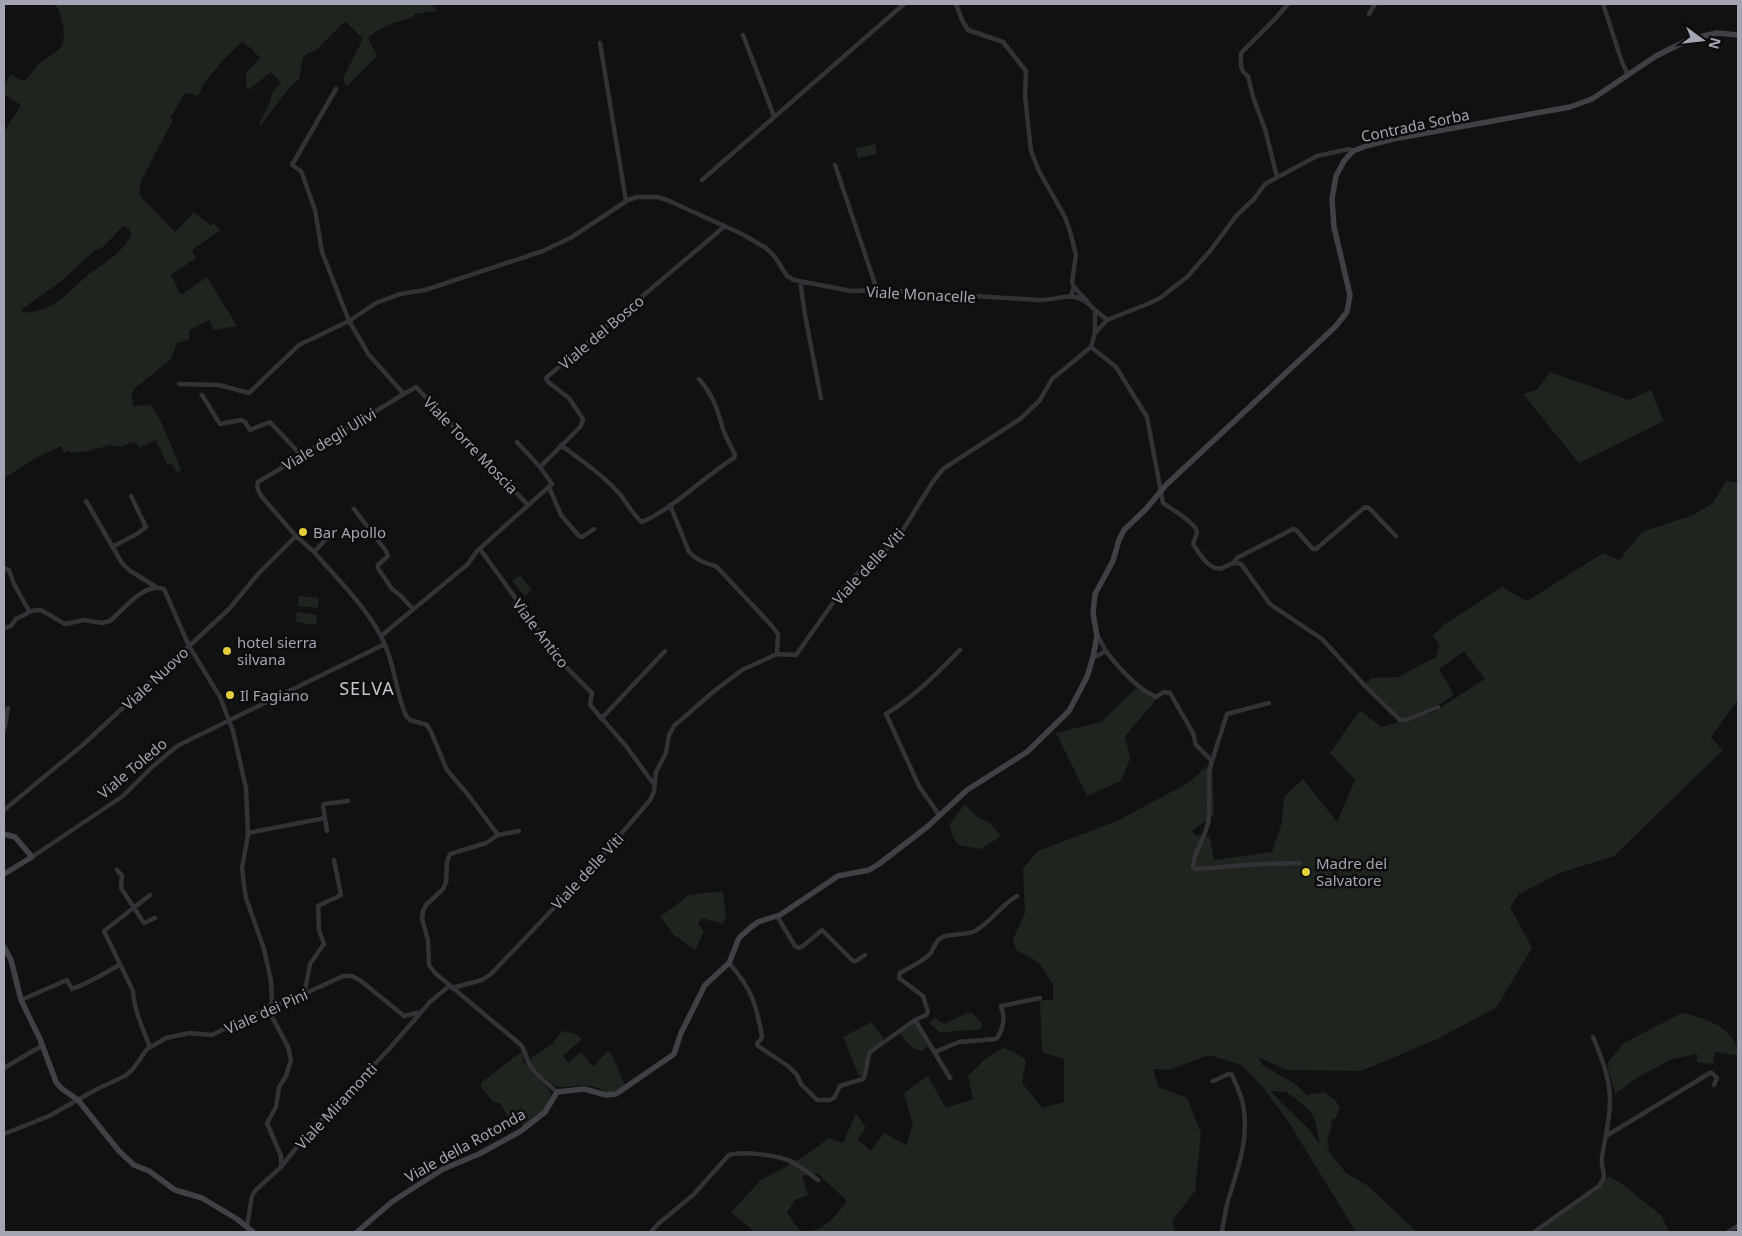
<svg xmlns="http://www.w3.org/2000/svg" width="1742" height="1236" viewBox="0 0 1742 1236" font-family="'Noto Sans',sans-serif">
<style>
.green{fill:#1e251f;fill-rule:evenodd}
.lines{fill:none;stroke-linecap:round;stroke-linejoin:round}
.street{stroke:#333237;stroke-width:4.5}
.secondary{stroke:#404147;stroke-width:5.5}
.poi-dot{fill:#e3cd38;stroke:#0c0c0d;stroke-width:2}
.labels{text-anchor:middle;dominant-baseline:central;stroke-width:5;stroke-linejoin:round;paint-order:stroke}
.street-label{font-size:15px;fill:#a3a5b2;stroke:#0c0c0d}
.poi-label{font-size:15px;fill:#a3a5b2;stroke:#0c0c0d;text-anchor:start}
.quarter-label{font-size:18px;letter-spacing:1px;fill:#c4c5ce;stroke:#0c0c0d}
</style>
<rect width="100%" height="100%" fill="#111112"/>
<path class="green" d="M55,4H431L437,11L414,14L413,18C401,19 376,29 368,38L377,56L346,87L343,78L363,39L345,21L314,52H309L303,58L299,79L289,88L261,125L259,124L271,100L272,93L281,83L271,72L249,89L246,86V73L260,58L252,49L242,42C226,58 207,74 198,96L185,93L170,118L173,120L141,181L139,192L141,197L175,232L194,212L211,226L213,223L221,230L192,250L196,258L171,275L181,295L207,277L237,326L214,330L209,320L189,330V340L177,343L171,359L134,389L132,394L133,406L151,405L161,422L182,471L176,472L171,463L167,464L156,440L139,448L137,444L133,442L121,447L110,445L89,451L70,453L69,451L64,452L61,446L36,458L4,478V132L21,105L4,94V88L10,74L23,81C30,79 32,70 38,65C44,59 54,55 60,48C68,37 62,15 55,4ZM123,226L129,228L131,235C122,254 104,263 88,275C68,292 52,314 22,312V309L60,282L93,252L103,247Z
M875,144L877,154L858,158L856,148Z
M1550,372L1629,400L1651,390L1664,421L1579,463L1523,394L1537,390Z
M1726,481L1738,483V700L1711,737L1723,750L1614,856L1560,873L1519,894L1510,907L1532,948L1496,1008L1435,1040L1361,1071L1287,1070L1258,1057L1262,1065L1297,1085L1307,1095L1324,1092L1336,1101L1340,1108L1335,1119L1330,1120L1332,1126L1327,1139L1330,1148H1326L1346,1173L1367,1185L1417,1232H1356L1288,1121L1265,1090L1242,1065L1209,1055L1169,1070L1153,1069L1158,1087L1187,1098L1201,1133L1195,1191L1172,1221L1175,1232H755L731,1212L761,1180L803,1157L829,1138L843,1143L856,1113L866,1128L857,1139L871,1151L884,1133L906,1145L913,1125L904,1093L928,1076L946,1108L973,1099L968,1076L986,1058L1003,1048L1015,1052L1026,1060L1022,1083L1043,1108L1064,1102V1059L1042,1052L1040,1000H1053V984L1039,963L1016,950L1013,939L1025,913L1023,869L1038,851L1117,821L1188,783L1212,762L1214,814L1192,831L1195,835L1210,837L1214,860L1272,852L1282,822L1284,797L1303,779L1337,822L1355,780L1330,753L1360,710L1381,727L1434,712L1485,679L1464,651L1439,669L1454,695L1441,703L1404,719L1400,718L1365,684L1372,678L1398,677L1436,657L1439,645L1433,636L1445,624L1502,587L1527,601L1603,553L1619,560L1642,532L1693,515L1713,503ZM1271,1091L1287,1092L1307,1108L1314,1117L1320,1143C1314,1139 1313,1133 1308,1128C1296,1116 1282,1105 1271,1091ZM817,1173L847,1201C832,1219 826,1231 801,1232L787,1213L795,1200L808,1195L802,1176Z
M520,575L532,590L525,596L512,581Z
M299,596L319,598L318,608L298,606Z
M297,612L317,615L316,625L296,622Z
M1136,688L1157,699L1125,736L1130,759L1121,781L1087,796L1056,733L1101,722Z
M965,804L977,817L990,823L1001,836L981,849L958,845L952,835L949,825Z
M723,891L726,916L723,924L702,918L698,923L704,932L695,950L674,935L660,917L689,895Z
M967,1013H972L983,1025L979,1030L953,1031L941,1033L929,1023L935,1018L944,1024Z
M1682,1013C1706,1018 1737,1028 1738,1056L1715,1052L1713,1064L1697,1062V1054L1672,1059L1640,1076L1615,1094L1607,1064L1624,1043Z
M872,1022L884,1039L867,1055L866,1068L862,1076H859L843,1037Z
M914,1023L928,1046L921,1051C911,1049 906,1041 900,1033Z
M562,1031L575,1034L582,1039L563,1056L568,1063L581,1052L593,1067L607,1052L610,1051L625,1085C604,1100 608,1088 589,1086C568,1083 560,1095 542,1076C537,1071 533,1067 530,1061L532,1057L553,1043Z
M521,1052L524,1055L523,1061L551,1093C549,1108 534,1118 523,1127L518,1117L510,1121L500,1103L493,1102L481,1087V1083Z
M1608,1176L1622,1184L1661,1215L1668,1229L1667,1232H1537L1602,1185Z"/>
<g class="lines">
<path class="street" d="M956,4L962,20L968,30L1003,42L1026,71L1025,96L1031,151L1039,171L1065,217L1070,231L1076,255L1072,282L1074,287L1071,295
M1603,4L1622,62L1628,75
M1369,14L1375,4
M743,35L774,116
M600,43L626,201
M336,89L292,165L301,171L315,210L322,252L349,321L369,355L404,394L416,387L528,505
M835,165L877,290
M1277,177L1265,129L1253,97L1248,76C1239,70 1241,63 1241,53L1275,19L1288,4
M702,180L904,4
M800,281L805,315L821,398
M1074,287L1087,301
M1095,310L1107,320
M1096,332L1107,320L1150,303L1160,298L1187,277L1210,251L1237,215L1254,199L1265,184L1317,156L1349,149L1353,151
M1091,347L1116,367L1147,417L1163,503C1170,508 1197,524 1197,532C1197,536 1194,540 1193,544C1199,553 1210,572 1222,568C1230,565 1233,561 1241,564L1270,604L1322,639L1366,687L1400,720H1406L1438,707
M179,384L219,385L249,393L299,345L349,321L376,303L400,294L425,290L543,251L572,237L628,200L637,197H657L667,200L742,234L766,248L775,257L787,276L794,280L851,291L877,290L1039,300C1064,300 1074,287 1095,310V333L1091,347
M202,395L220,424L241,420L245,422L250,430L270,422L301,455
M561,445C580,460 601,473 617,491C625,499 634,517 642,522C676,507 702,478 734,458L735,455C731,446 726,438 723,429C717,408 713,395 699,379
M540,467L581,426L583,419L569,398L548,382L546,378L725,226
M549,487L561,515L579,536L582,537L594,529
M86,501L122,563L129,570L156,587
M670,505L689,552C697,561 707,563 717,567L772,626L778,634L777,654
M354,509L386,551L388,556L378,565V568L392,589L401,596L413,609
M332,533L314,552L295,535L262,497C259,492 256,488 258,482L404,394
M112,547L137,534L146,527L131,496
M480,549L562,663L592,693L590,705L626,746L653,783
M314,552C338,580 371,611 385,645C395,667 396,693 406,716L410,720L427,725L431,732L447,770L469,796L498,835
M1233,563L1237,558L1293,529L1296,530L1313,549H1316L1365,507L1369,508L1396,536
M4,568L9,570L14,584L29,611L41,610L65,624L84,620L102,623L110,621C124,609 144,582 164,589L189,646L220,697L233,731L246,788L248,835L242,868L244,885L246,898L264,949L271,981L272,1002L268,1009
M4,628L11,626L16,619L32,611
M381,636L468,564L477,551L552,484L540,467L517,442
M1097,636C1102,641 1103,648 1108,654C1120,669 1137,689 1156,697L1164,692L1170,693L1193,733L1196,745L1212,761C1205,781 1212,802 1208,823C1206,835 1192,857 1193,867L1196,869L1262,864L1300,863
M1093,658L1106,651
M601,719L665,651
M4,730L8,708
M1212,761L1227,714L1269,703
M4,810L85,743L229,609L259,573L296,536
M939,815L919,786L886,714C914,697 937,673 960,650
M327,831L323,806L324,804L348,801
M519,831L498,835L486,843L450,854L447,862L446,882L443,889L426,905L423,911L422,919L428,940L429,965L435,973L521,1045C526,1052 526,1060 531,1067C538,1077 548,1084 557,1092
M248,833L325,818
M32,857L123,796L151,768L177,746L385,644
M117,870L122,876L121,888L144,923L155,918
M150,895L104,931L133,991C134,1010 143,1029 150,1047
M777,916L795,946L799,948L803,946L822,930L853,961H856L865,955
M729,963C751,988 756,1003 762,1036L761,1039L757,1043L758,1046L788,1066L797,1075L801,1084L817,1100H829L834,1098L840,1086L843,1085L863,1079C868,1070 866,1061 870,1052L915,1020L926,1015L928,1012L923,996L899,978L900,973C910,967 922,962 930,954C934,949 935,941 941,938C948,933 965,936 975,931C991,922 1001,905 1017,896
M452,988L482,980L491,974L591,869L651,799L654,791L656,772L666,753L669,735L674,726L713,692L742,670L777,654L796,655L842,590L860,571L881,555L898,538L932,483L943,469L1020,419L1040,400L1052,379L1091,347
M307,993L305,990L310,964L324,944L319,930L318,906L341,895L334,860
M21,1000L67,980L72,989C89,983 104,974 119,965
M268,1009L288,1047L291,1060L286,1076L279,1087L276,1107L267,1123L281,1156V1167
M915,1020L950,1078
M935,1052L959,1042L996,1039C1001,1034 1005,1021 1003,1014C1003,1011 1001,1009 1001,1006L1040,998
M4,1068L43,1045
M1213,1081L1229,1074L1232,1075C1236,1085 1241,1094 1243,1104C1249,1135 1240,1162 1231,1191C1226,1204 1224,1218 1222,1232
M4,1134L49,1116L97,1089L125,1076L133,1069L147,1049L166,1038L189,1033L212,1035L250,1016L302,995L343,976H352L361,981L404,1016L421,1012
M1606,1136L1710,1073H1712L1717,1078L1714,1085
M247,1226L252,1196L256,1190L281,1167L301,1142L389,1049L430,1002L449,986
M651,1232L658,1224L693,1195L729,1155C743,1151 780,1155 792,1162C801,1167 810,1174 818,1180
M1534,1232L1599,1186C1609,1174 1600,1170 1602,1157C1605,1138 1610,1119 1610,1100C1610,1078 1601,1056 1593,1037
M1728,1232L1738,1226"/>
<path class="secondary" d="M4,834L15,837L32,857L4,874
M4,947L11,960L21,1000L40,1039L56,1082L61,1088L78,1100L119,1151L134,1165L149,1171L175,1190L202,1198L237,1219L253,1232
M357,1232L393,1201L443,1169L479,1154L521,1131L545,1112L557,1092L584,1089L606,1095L616,1094L674,1054L681,1033L705,985L729,963L739,938L750,928L758,922L780,915L838,876L869,870L879,864L927,827L967,790L1027,752L1069,711L1087,677L1093,657L1097,636L1093,613L1095,594L1113,561L1119,540L1124,530L1146,509L1166,485L1335,327L1347,312L1350,295L1334,227L1332,199L1336,176L1344,161L1353,151L1366,146L1393,139L1570,107L1592,99L1656,56L1690,39L1717,33L1738,35"/>
</g>
<g class="poi-dot">
<circle cx="303" cy="532" r="5"/>
<circle cx="227" cy="651" r="5"/>
<circle cx="230" cy="695" r="5"/>
<circle cx="1306" cy="872" r="5"/>
</g>
<g class="labels">
<g class="street-label">
<text transform="translate(1415 125) rotate(-12)">Contrada Sorba</text>
<text transform="translate(921 294) rotate(3)">Viale Monacelle</text>
<text transform="translate(601 332) rotate(-40)">Viale del Bosco</text>
<text transform="translate(329 439) rotate(-31)">Viale degli Ulivi</text>
<text transform="translate(471 445) rotate(46)">Viale Torre Moscia</text>
<text transform="translate(868 566) rotate(-47)">Viale delle Viti</text>
<text transform="translate(541 633) rotate(53)">Viale Antico</text>
<text transform="translate(155 678) rotate(-43)">Viale Nuovo</text>
<text transform="translate(132 768) rotate(-40)">Viale Toledo</text>
<text transform="translate(587 871) rotate(-47)">Viale delle Viti</text>
<text transform="translate(266 1011) rotate(-24)">Viale dei Pini</text>
<text transform="translate(336 1106) rotate(-47)">Viale Miramonti</text>
<text transform="translate(465 1145) rotate(-29)">Viale della Rotonda</text>
</g>
<g class="poi-label">
<text x="313" y="532">Bar Apollo</text>
<text x="237" y="642">hotel sierra<tspan x="237" dy="17">silvana</tspan></text>
<text x="240" y="695">Il Fagiano</text>
<text x="1316" y="863">Madre del<tspan x="1316" dy="17">Salvatore</tspan></text>
</g>
<g class="quarter-label">
<text x="367" y="688">SELVA</text>
</g>
</g>
<rect width="1742" height="1236" fill="none" stroke="#a3a5b2" stroke-width="10"/>
<g transform="translate(1702 40) rotate(105)" stroke="#0c0c0d" stroke-width="4" paint-order="stroke">
<path d="M0-4L9 19L0 12L-9 19Z" fill="#a3a5b2"/>
<text y="-8" font-size="14" font-weight="bold" text-anchor="middle" fill="#a3a5b2">N</text>
</g>
</svg>
